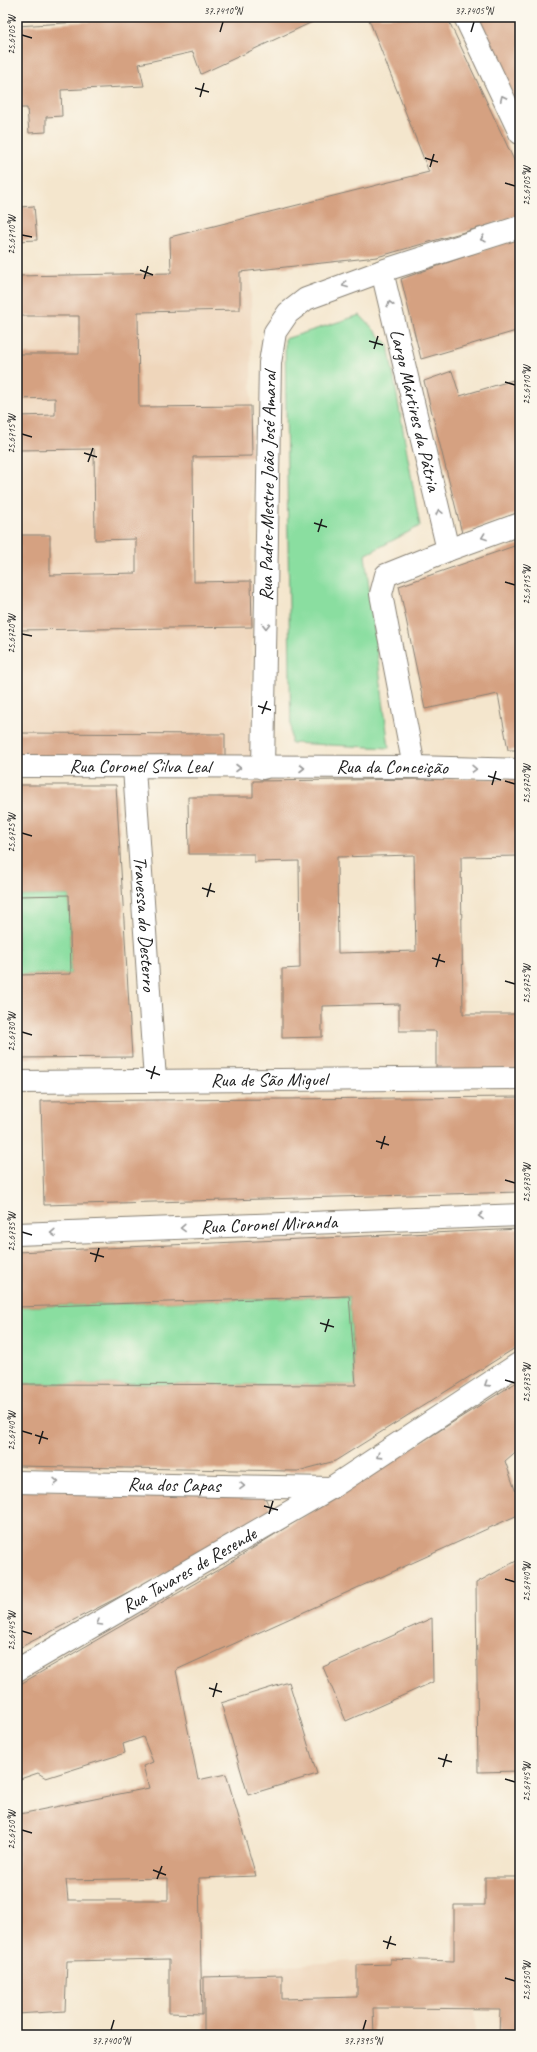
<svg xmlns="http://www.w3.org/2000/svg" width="537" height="2052" viewBox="0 0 537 2052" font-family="Caveat,sans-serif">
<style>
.built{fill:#efd6bb}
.green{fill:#8adea0;stroke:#537d5e}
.building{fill:#d5a181;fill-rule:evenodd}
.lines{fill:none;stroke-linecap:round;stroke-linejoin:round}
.minor-casing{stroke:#888174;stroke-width:24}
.minor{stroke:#fff;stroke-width:22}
.oneway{stroke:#999}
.ticks{fill:none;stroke:#1c1c1c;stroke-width:1.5}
.labels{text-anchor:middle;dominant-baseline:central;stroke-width:3.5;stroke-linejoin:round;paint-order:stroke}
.street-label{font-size:19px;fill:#1c1c1c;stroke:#fbf7ec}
.neatline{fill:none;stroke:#1c1c1c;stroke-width:1.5}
.ticks-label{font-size:10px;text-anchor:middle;fill:#1c1c1c}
</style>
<rect width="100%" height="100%" fill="#fbf7ec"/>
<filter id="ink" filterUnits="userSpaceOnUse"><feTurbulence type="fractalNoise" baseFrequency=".025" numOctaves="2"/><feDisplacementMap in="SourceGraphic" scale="8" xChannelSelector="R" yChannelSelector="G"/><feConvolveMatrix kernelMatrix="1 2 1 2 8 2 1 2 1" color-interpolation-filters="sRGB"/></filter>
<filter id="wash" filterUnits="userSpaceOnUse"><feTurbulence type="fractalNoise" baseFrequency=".012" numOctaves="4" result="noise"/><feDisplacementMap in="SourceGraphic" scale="16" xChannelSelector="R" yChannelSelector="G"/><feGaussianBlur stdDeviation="0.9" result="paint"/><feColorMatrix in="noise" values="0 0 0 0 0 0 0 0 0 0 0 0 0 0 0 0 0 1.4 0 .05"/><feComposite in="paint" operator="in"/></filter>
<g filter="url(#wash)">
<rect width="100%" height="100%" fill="#f4e6cd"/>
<path class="built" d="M251,272L252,759L17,758V276Z
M390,1959L520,1963L500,2009L475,2010V2035H201L200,1970Z"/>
<path class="green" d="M360,315L388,345L420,526L365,555L389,748L291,743L285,339Z
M69,895L71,974L17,975V896Z
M349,1296L356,1385L17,1384V1307Z"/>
<g id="blocks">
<path class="building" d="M138,17H323L201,74L193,52L139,64L144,86L61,90L62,116L46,117V132L29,133L27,108H17V26L130,19Z
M368,17H447L520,173V216L377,257L240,272V310L138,312L139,407L251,406L252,456L193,457L194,582L251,581L252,627L17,630V535H50V575L136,573V539L95,540L94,449L17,450V416L55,415V398L17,399V354H79V316H17V276L171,273L170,237L429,172Z
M474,17H520V111Z
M17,193L19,207L34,206L37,240L17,241Z
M520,237V337L516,331L421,359L401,279Z
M452,371L460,396L520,378V512L462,533L424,381Z
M520,544V750H508L498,694L425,709L399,586Z
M17,733L225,734V759L17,758Z
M520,778V856L461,857L463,1014H520V1073H436V1031H399V1004L322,1006V1037L282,1038V969L300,968L299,861L254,862V854H189L188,797H253V781ZM414,855L416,951L338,953L337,857Z
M17,785H116L132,1057L17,1058V975L71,974L69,895L17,896Z
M520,1097V1192L44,1205L41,1101Z
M520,1229V1345L335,1461L298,1471H291L17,1466V1384L356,1385L349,1296L17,1307V1252Z
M520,1380V1448L505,1461L520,1504V1514L176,1670L198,1780L226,1774L256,1876L199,1878L202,2014L169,2013V1959L67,1961L65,2011L17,2014V1806L20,1814L149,1788L143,1766L153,1762L143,1737L123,1744L125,1753L46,1778L38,1773L17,1780V1686L223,1567ZM168,1878V1900H68L66,1880Z
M17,1490H262L272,1514L246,1532L17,1649Z
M520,1559V1771L478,1772L476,1583Z
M432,1618L433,1682L346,1721L323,1667Z
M289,1682L317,1774L248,1795L221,1703Z
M485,1877H520V2035H499L500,2009L390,2008H373L374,2035H204V1977L282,1975V1999L357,1997V1965L390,1964V1959L454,1961V1905H485Z"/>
</g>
</g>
<g filter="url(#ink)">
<use href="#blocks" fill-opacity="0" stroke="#888174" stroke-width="1"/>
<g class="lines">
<g class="minor-casing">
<g id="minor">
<path d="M465,17L520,133"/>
<path id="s1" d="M382,271L448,550"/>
<path id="s2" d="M17,766L414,767L520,770"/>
<path d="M414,767L381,594L386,575L448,550L520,524"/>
<path id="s3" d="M134,768L155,1080"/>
<path id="s4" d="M263,768L270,363L275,332L288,313L306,299L382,271L520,227"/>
<path id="s5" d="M17,1082L520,1078"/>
<path id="s6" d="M17,1234L520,1215"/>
<path id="s7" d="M17,1482L331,1488"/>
<path id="s8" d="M17,1670L331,1488L520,1363"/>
</g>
</g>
<use href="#minor" class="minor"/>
</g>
<defs><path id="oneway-chevron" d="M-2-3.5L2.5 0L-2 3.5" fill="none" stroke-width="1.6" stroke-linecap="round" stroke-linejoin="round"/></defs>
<g class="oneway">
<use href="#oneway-chevron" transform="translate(503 98) rotate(-115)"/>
<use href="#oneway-chevron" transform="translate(483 239) rotate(162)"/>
<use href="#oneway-chevron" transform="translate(345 285) rotate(159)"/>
<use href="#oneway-chevron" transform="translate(390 304) rotate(-103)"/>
<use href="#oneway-chevron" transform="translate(439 512) rotate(-103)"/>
<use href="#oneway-chevron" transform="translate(484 537) rotate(160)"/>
<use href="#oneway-chevron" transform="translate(266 626) rotate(91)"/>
<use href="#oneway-chevron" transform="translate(238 768)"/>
<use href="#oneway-chevron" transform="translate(302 768)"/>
<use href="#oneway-chevron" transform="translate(474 769) rotate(1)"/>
<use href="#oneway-chevron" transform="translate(481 1216) rotate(178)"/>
<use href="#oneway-chevron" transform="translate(183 1228) rotate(178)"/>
<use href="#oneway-chevron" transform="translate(53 1233) rotate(178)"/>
<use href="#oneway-chevron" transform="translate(487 1384) rotate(147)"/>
<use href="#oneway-chevron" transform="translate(379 1456) rotate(147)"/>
<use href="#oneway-chevron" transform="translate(56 1482) rotate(1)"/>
<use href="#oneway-chevron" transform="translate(242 1486) rotate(1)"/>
<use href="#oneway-chevron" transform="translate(99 1623) rotate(150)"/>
</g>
</g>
<path class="ticks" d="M220,32L223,22M471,32L474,22M22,35L32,38M195,88L209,92M200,97L204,83M425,158L438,162M430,167L434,154M505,183L515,186M22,235L32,237M140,270L153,275M144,279L148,266M369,341L383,345M374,349L378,336M505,382L515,385M22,434L32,437M84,453L97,457M88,462L93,448M314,523L327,527M318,532L322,519M505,582L515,585M22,634L32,636M258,706L271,710M262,714L267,701M488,776L501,780M505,781L515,784M492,785L496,771M22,833L32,836M202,888L215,892M207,897L211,883M432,958L445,962M436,967L440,954M505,981L515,984M22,1032L32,1035M146,1070L160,1075M151,1079L155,1066M376,1141L389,1145M381,1149L385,1136M505,1180L515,1183M22,1232L32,1235M90,1253L104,1257M95,1262L99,1248M320,1323L334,1327M325,1332L329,1319M505,1380L515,1383M22,1431L32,1434M35,1435L48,1439M39,1444L43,1431M264,1506L278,1510M269,1514L273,1501M505,1579L515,1582M22,1631L32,1634M209,1688L222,1692M213,1697L217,1683M438,1758L452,1762M443,1767L447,1754M505,1779L515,1782M22,1830L32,1833M153,1870L166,1875M157,1879L162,1866M383,1941L396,1945M387,1949L391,1936M505,1978L515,1981M111,2030L114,2020M363,2030L366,2020"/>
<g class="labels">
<g class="street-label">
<text stroke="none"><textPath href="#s1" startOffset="143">Largo Mártires da Pátria</textPath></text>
<text stroke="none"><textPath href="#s4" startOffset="282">Rua Padre-Mestre João José Amaral</textPath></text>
<text stroke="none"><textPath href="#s2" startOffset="123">Rua Coronel Silva Leal</textPath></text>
<text stroke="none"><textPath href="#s2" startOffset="375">Rua da Conceição</textPath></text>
<text stroke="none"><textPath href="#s3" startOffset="156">Travessa do Desterro</textPath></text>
<text stroke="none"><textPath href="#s5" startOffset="252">Rua de São Miguel</textPath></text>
<text stroke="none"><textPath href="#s6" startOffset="252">Rua Coronel Miranda</textPath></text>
<text stroke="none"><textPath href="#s7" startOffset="157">Rua dos Capas</textPath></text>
<text stroke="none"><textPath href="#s8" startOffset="199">Rua Tavares de Resende</textPath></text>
</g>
</g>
<rect width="537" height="2052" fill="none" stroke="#fbf7ec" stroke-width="44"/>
<rect x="22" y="22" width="493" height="2008" class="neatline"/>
<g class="ticks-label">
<text x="223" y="14">37.7410°N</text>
<text x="474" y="14">37.7405°N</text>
<text transform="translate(11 35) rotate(-90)" y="4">25.6705°W</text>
<text transform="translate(526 186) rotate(-90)" y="4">25.6705°W</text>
<text transform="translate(11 235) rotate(-90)" y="4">25.6710°W</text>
<text transform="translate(526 385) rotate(-90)" y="4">25.6710°W</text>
<text transform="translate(11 434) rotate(-90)" y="4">25.6715°W</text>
<text transform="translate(526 585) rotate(-90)" y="4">25.6715°W</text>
<text transform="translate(11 634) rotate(-90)" y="4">25.6720°W</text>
<text transform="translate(526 784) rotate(-90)" y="4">25.6720°W</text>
<text transform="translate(11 833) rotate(-90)" y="4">25.6725°W</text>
<text transform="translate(526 984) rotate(-90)" y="4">25.6725°W</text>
<text transform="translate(11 1032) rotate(-90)" y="4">25.6730°W</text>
<text transform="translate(526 1183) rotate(-90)" y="4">25.6730°W</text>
<text transform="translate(11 1232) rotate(-90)" y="4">25.6735°W</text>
<text transform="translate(526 1383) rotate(-90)" y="4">25.6735°W</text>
<text transform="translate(11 1431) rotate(-90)" y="4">25.6740°W</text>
<text transform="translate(526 1582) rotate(-90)" y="4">25.6740°W</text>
<text transform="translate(11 1631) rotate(-90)" y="4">25.6745°W</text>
<text transform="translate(526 1782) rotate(-90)" y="4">25.6745°W</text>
<text transform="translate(11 1830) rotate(-90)" y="4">25.6750°W</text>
<text transform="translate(526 1981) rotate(-90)" y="4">25.6750°W</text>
<text x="111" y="2044">37.7400°N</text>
<text x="363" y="2044">37.7395°N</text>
</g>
</svg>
